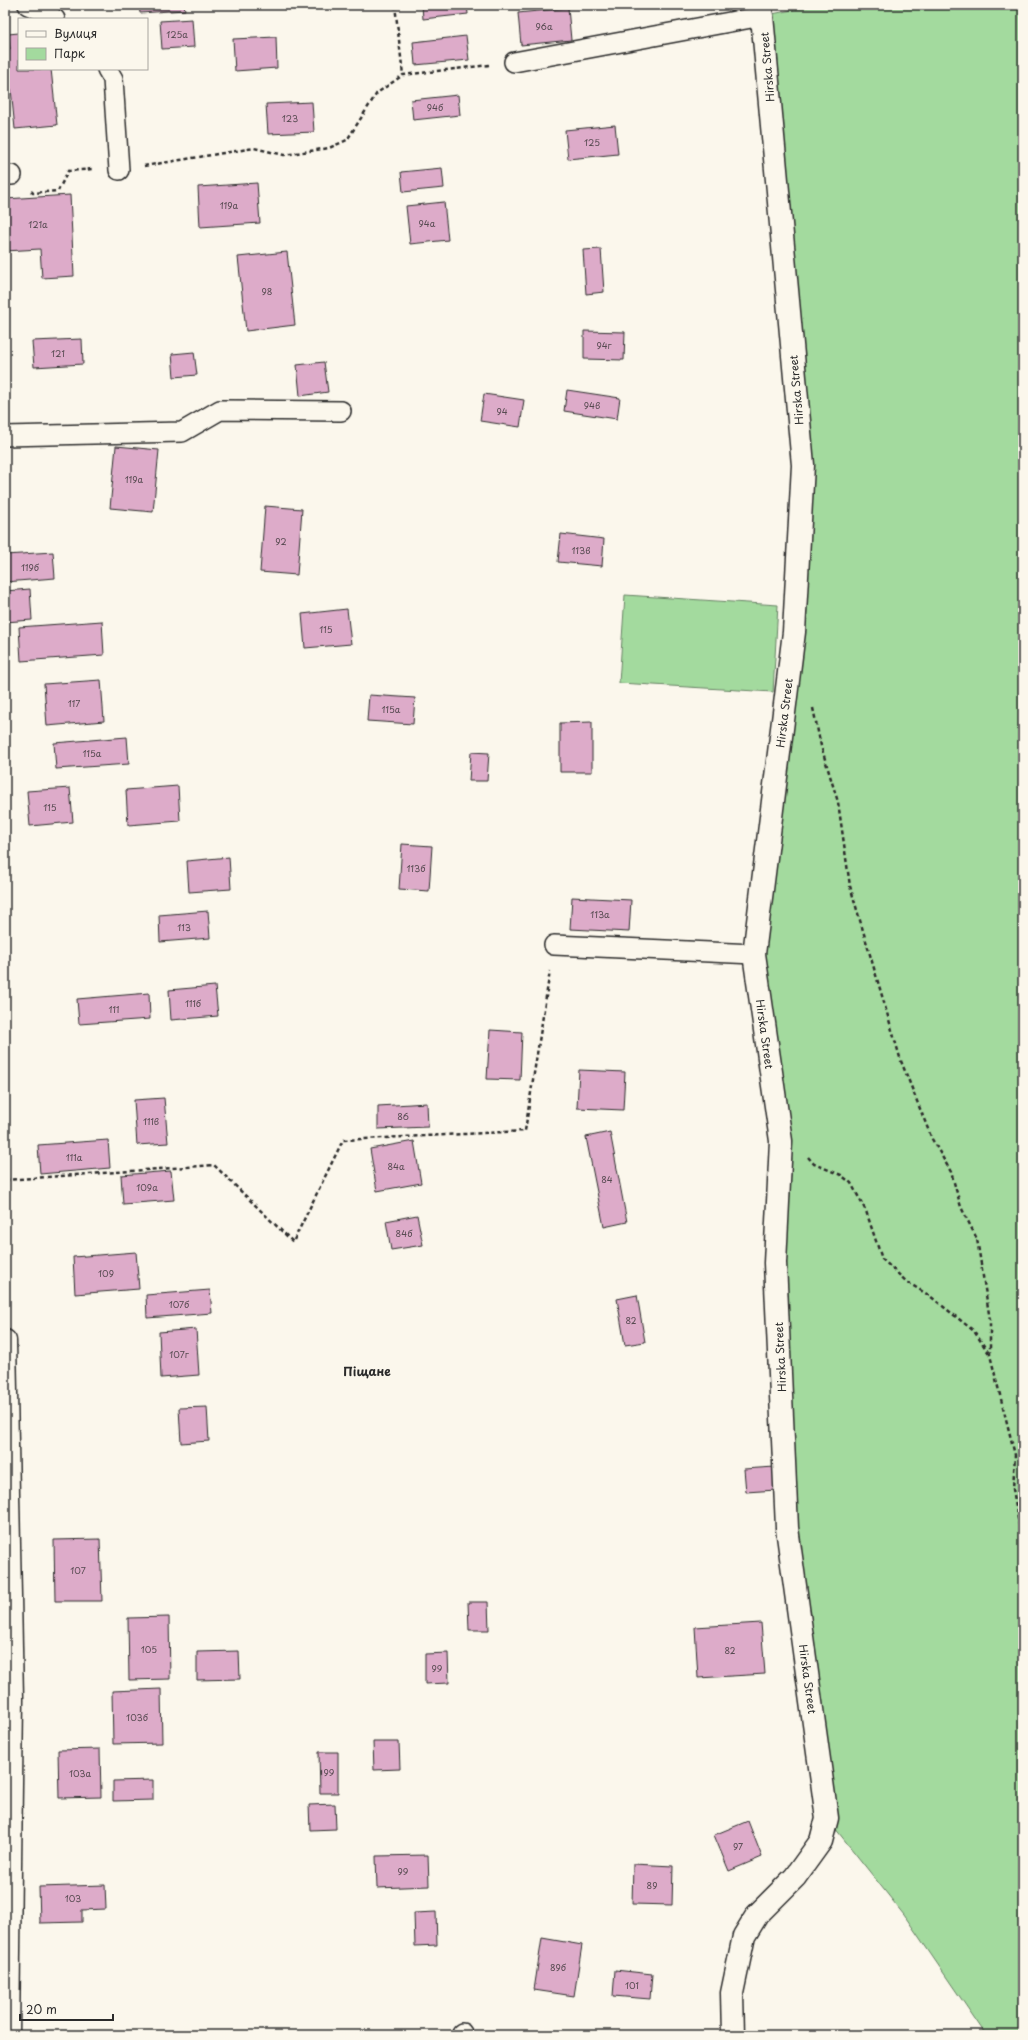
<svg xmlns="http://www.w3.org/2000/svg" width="1028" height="2040" viewBox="0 0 1028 2040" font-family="'Playpen Sans',sans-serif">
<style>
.green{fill:#a3da9e;stroke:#678264}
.building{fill:#ddabc9;stroke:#2b2b2b}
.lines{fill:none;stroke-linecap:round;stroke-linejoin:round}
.lane-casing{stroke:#2b2b2b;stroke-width:22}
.street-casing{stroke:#2b2b2b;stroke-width:25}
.secondary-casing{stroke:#2b2b2b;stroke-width:25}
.path{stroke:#2b2b2b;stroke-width:2.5;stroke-dasharray:4 3;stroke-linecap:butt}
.lane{stroke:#fbf7ec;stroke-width:19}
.street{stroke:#fbf7ec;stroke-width:22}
.secondary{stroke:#fbf7ec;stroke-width:22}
.labels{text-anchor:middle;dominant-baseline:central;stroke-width:3;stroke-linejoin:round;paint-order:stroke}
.number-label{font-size:9px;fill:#584b52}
.street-label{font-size:11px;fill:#2b2b2b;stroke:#fbf7ec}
.neighbourhood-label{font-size:12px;font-weight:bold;fill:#2b2b2b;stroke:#fbf7ec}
</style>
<rect width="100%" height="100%" fill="#fbf7ec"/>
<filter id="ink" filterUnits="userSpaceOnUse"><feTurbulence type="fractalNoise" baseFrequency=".025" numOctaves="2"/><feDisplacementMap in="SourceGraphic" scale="8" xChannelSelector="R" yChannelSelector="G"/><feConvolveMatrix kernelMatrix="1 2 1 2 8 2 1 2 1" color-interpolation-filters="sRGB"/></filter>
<g filter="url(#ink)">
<path class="green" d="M817,5H1023V2035H986L904,1915L827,1818L787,1528L781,1141L754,954L803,465L762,16Z
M625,595L778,605L773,692L619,683Z"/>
<path class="building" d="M139,5H184L185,10L140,13Z
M422,5H467L468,14L423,19Z
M568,8L571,40L521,45L518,13Z
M192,19L194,47L162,49L160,21Z
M19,33V69H51L57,125L15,129L11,89L5,90V50L10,49L8,34Z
M466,36L469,60L415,65L413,42Z
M276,37L277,68L235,71L233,39Z
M458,95L460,115L413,120L411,100Z
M312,102L314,132L268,134L266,104Z
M615,125L618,154L568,159L565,130Z
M442,168L444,188L403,192L401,172Z
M257,183L260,223L200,227L198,187Z
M70,195L74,276L42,278L40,249L5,251V199Z
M444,202L448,240L410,244L406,206Z
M601,249L604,292L586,294L583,250Z
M287,252L295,325L246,331L238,257Z
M584,331L625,332L624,360L584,359Z
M82,339L83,364L34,367L32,341Z
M194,352L197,375L174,377L172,354Z
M324,362L328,392L300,396L297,365Z
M567,390L620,398L617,419L564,411Z
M484,394L524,400L520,427L480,421Z
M116,446L159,450L153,512L110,508Z
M265,506L302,509L297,575L260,572Z
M561,534L604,539L602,566L558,562Z
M53,552L55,578L5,582V555Z
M30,589L32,620L5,622V591Z
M347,609L351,644L305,648L302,614Z
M102,621L104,655L21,661L19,627Z
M101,680L104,721L47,726L44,684Z
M369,695L415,698L413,724L367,721Z
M592,722V772H560V723Z
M127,737L129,764L56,769L54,743Z
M471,752L489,753L487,781H469Z
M178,786L180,821L128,825L126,790Z
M70,788L73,822L30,826L27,791Z
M402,844L432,846L429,891L399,889Z
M229,857L231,889L189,892L187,861Z
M572,897L631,900L629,932L570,929Z
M208,911L210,938L160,942L159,915Z
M215,986L218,1016L171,1020L169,990Z
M149,993L150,1019L79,1024L77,999Z
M490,1030L522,1032L520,1080L487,1079Z
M579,1070L625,1072L623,1110L577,1108Z
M164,1098L168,1143L137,1145L134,1100Z
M427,1103L428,1127L378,1129V1106Z
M610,1132L627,1222L604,1227L586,1137Z
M108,1140L110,1168L40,1174L38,1145Z
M414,1141L421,1183L377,1191L370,1149Z
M171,1171L174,1200L123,1204L121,1175Z
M417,1215L423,1245L391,1250L386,1221Z
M136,1252L139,1289L75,1294L73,1257Z
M210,1290L212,1313L147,1318L146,1295Z
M637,1295L645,1342L625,1345L617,1299Z
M196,1329L199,1375L161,1378L159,1332Z
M207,1407L209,1441L181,1443L179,1408Z
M775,1467L776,1490L746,1492L744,1469Z
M100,1539L102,1601H55L54,1540Z
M468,1602H488L489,1630H469Z
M169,1617L170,1679L129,1680L128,1618Z
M761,1623L765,1674L698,1678L695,1627Z
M239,1651L240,1679L197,1680V1652Z
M448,1653L449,1683L425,1684V1654Z
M161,1689L162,1743L113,1744L112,1691Z
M373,1742H399L400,1769L374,1770Z
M100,1749L101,1797L59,1798L58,1750Z
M319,1752H338V1793H320Z
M153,1780V1800L113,1801V1781Z
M335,1804L336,1829L310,1830L309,1805Z
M748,1821L762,1857L729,1871L714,1835Z
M428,1855L429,1886L377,1888L376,1856Z
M633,1864L673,1866L672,1905L632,1904Z
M105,1885L106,1909L82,1910V1922L40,1923L39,1887Z
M436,1912L437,1945L415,1946L414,1913Z
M542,1938L582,1945L574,1996L534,1990Z
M615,1970L652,1974L650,1999L613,1996Z"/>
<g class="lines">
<g class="lane-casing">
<path id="lane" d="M28,5L47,13L55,19
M514,62L762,16
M107,69L113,79L119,170
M5,175H12
M5,436L182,432L220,410L341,411
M554,945L754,954
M462,2033L463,2035"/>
</g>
<g class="street-casing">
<path id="street" d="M733,2035L732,1993L744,1936L757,1915L795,1877L821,1841L827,1818L787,1528L775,1263L781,1141L754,954L794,632L803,465L762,16L760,5"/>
</g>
<g class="secondary-casing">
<path id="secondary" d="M5,1341L12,1699L8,2035"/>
</g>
<path class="path" d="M395,5L403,75
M144,166L254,148L284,155L329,148L347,140L377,93L403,75L489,65
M31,191L33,193L58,191L68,171L93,169
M813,708L821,746L838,802L850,886L901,1061L932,1139L951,1172L961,1207L977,1239L990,1320V1355L1015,1455L1013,1489L1023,1547
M808,1157L814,1164L841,1175L851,1183L866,1211L882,1259L907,1282L930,1296L974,1331L990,1355
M5,1180L214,1165L293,1242L343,1140L525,1131L550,971"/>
<use href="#lane" class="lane"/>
<use href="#street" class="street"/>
<use href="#secondary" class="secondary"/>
</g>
</g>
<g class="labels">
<g class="number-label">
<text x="544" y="26">96а</text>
<text x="177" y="34">125а</text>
<text x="435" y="107">94б</text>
<text x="290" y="118">123</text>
<text x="592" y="142">125</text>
<text x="229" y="205">119а</text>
<text x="427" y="223">94а</text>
<text x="38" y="224">121а</text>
<text x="267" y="291">98</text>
<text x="604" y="345">94г</text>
<text x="58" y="353">121</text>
<text x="592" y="405">94в</text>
<text x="502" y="411">94</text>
<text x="134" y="479">119а</text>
<text x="281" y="541">92</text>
<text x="581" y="550">113в</text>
<text x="30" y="567">119б</text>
<text x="326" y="629">115</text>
<text x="74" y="703">117</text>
<text x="391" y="709">115а</text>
<text x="92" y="753">115а</text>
<text x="50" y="807">115</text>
<text x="416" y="868">113б</text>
<text x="600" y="914">113а</text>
<text x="184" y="927">113</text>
<text x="193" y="1003">111б</text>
<text x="114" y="1009">111</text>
<text x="403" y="1116">86</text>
<text x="151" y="1121">111в</text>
<text x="74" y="1157">111а</text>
<text x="396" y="1166">84а</text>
<text x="607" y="1179">84</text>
<text x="147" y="1187">109а</text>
<text x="404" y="1233">84б</text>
<text x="106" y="1273">109</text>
<text x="179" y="1304">107б</text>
<text x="631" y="1320">82</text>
<text x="179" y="1354">107г</text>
<text x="78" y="1570">107</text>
<text x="149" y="1649">105</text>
<text x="730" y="1650">82</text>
<text x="437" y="1668">99</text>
<text x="137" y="1717">103б</text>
<text x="329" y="1772">99</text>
<text x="80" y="1773">103а</text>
<text x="738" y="1846">97</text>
<text x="403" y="1871">99</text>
<text x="652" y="1885">89</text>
<text x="73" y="1898">103</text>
<text x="558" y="1967">89б</text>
<text x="632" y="1985">101</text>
</g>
<g class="street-label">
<text transform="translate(767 67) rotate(-95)">Hirska Street</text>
<text transform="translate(796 390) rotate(-95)">Hirska Street</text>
<text transform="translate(784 713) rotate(-83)">Hirska Street</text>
<text transform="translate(765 1034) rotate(82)">Hirska Street</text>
<text transform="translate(780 1357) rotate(-93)">Hirska Street</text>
<text transform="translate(808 1679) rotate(82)">Hirska Street</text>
</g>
<g class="neighbourhood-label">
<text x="367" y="1371">Піщане</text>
</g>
</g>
<rect width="1028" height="2040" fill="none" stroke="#fbf7ec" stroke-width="20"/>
<rect x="10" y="10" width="1008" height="2020" fill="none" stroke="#2b2b2b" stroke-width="1.5" filter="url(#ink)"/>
<rect x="18" y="18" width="130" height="52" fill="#fbf7ec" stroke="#a8a59f"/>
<rect x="26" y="31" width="20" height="6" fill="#fbf7ec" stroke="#a8a59f"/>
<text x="54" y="38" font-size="12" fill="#2b2b2b">Вулиця</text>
<rect x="26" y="48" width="20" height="12" fill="#a3da9e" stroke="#a8a59f"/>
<text x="54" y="58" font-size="12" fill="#2b2b2b">Парк</text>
<path d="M20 2014v6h93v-6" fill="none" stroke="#2b2b2b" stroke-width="2"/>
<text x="26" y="2014" font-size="12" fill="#2b2b2b" stroke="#fbf7ec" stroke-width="3" paint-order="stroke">20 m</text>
</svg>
